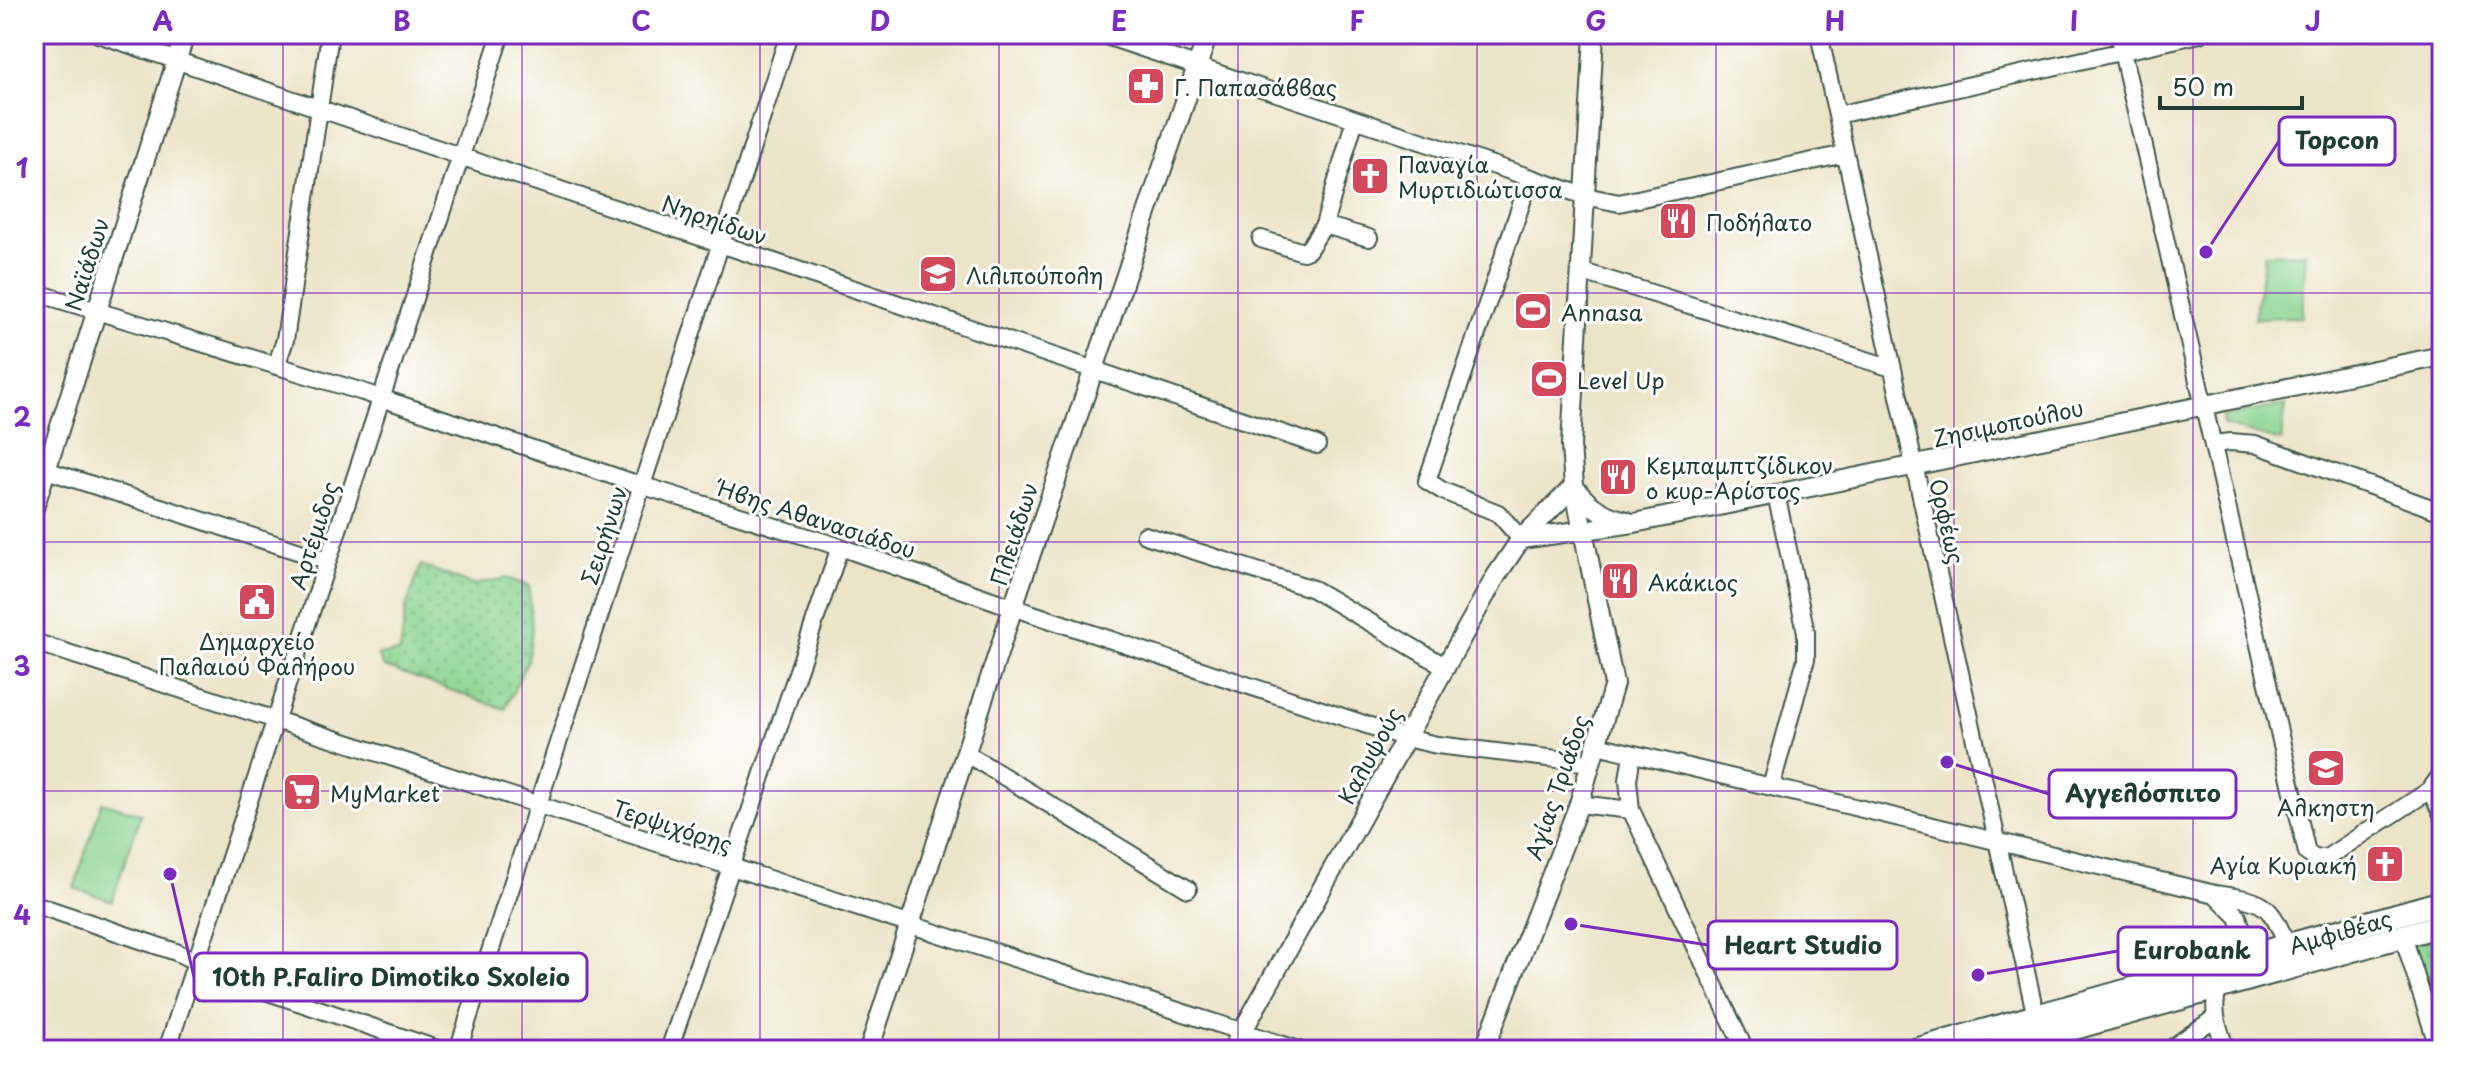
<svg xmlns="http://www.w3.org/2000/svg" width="2476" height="1084" viewBox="0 0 2476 1084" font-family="'Playpen Sans',sans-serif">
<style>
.grass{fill:url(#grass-tufts);stroke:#548862;stroke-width:2}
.park{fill:#8ad490;stroke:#548862;stroke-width:2}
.garden{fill:url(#garden-dots);stroke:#548862;stroke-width:2}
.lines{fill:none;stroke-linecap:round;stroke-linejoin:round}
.minor-casing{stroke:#3e564a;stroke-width:20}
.tertiary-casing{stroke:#3e564a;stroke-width:22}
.secondary-casing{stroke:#3e564a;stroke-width:26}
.minor{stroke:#fff;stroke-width:16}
.tertiary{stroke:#fff;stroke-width:18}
.secondary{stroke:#fff;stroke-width:22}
.grid{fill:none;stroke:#7b2cbf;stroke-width:2;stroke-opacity:0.55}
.labels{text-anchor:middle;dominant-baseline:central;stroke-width:6;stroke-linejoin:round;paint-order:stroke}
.poi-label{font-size:22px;fill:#1f3d34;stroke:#fff;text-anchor:start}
.street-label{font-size:22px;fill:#1f3d34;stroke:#fff}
.leader{fill:none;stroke:#7b2cbf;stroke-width:3}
.callout-dot{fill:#7b2cbf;stroke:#fff;stroke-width:3}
.callout{fill:#fff;stroke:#7b2cbf;stroke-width:3}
.callout-label{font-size:24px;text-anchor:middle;font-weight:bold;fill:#1f3d34}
.neatline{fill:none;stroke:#7b2cbf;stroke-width:3}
.grid-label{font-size:26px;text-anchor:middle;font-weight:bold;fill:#7b2cbf}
</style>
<defs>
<pattern id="grass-tufts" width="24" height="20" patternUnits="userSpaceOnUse" patternTransform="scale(2)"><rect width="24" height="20" fill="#8ad490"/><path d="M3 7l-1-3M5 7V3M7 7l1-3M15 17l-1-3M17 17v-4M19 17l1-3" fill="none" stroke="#70ad76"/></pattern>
<pattern id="garden-dots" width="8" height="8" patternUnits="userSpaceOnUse" patternTransform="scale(2)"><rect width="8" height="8" fill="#8ad490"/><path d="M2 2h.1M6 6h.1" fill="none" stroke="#70ad76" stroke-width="1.8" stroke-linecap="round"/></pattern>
</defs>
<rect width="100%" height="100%" fill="#fff"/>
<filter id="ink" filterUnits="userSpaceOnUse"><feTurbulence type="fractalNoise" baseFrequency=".0125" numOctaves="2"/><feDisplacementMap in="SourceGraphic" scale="16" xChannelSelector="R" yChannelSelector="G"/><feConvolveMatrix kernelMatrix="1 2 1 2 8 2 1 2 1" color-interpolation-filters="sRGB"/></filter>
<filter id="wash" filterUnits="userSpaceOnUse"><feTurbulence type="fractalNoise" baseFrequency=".006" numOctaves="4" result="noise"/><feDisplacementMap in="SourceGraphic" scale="32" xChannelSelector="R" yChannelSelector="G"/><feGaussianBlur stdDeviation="1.8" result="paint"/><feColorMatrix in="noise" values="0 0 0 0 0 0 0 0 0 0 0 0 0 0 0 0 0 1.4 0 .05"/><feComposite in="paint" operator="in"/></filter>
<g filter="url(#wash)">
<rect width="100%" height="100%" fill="#ece4c7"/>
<path class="grass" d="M2434,938L2442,945V973L2420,979L2411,944Z"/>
<path class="park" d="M2306,253L2302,317C2285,318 2270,316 2254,319L2265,254Z
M2286,405L2281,441L2223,425L2222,417Z
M102,802L141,814L112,901L74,888Z"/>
<path class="garden" d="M421,565L472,585L506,578L529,586L532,629L528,660L505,709L384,667L377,655L400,652L406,607Z"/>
</g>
<g filter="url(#ink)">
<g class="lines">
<g class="minor-casing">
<path id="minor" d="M98,34L1317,445
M1100,34L1585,196L1619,203L1845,154
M1819,34L2036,1017
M2118,34L2307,853L2316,859L2328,857L2430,790L2442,773
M1837,115L2200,34
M1324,225L1369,238
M1261,239L1303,252L1308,250L1324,225L1355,119
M1580,271L1892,368
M34,292L363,392L631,482L840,547L1015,608L1406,738L1437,745L1591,763
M276,366L285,340L330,34
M2213,444L2231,442L2255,444L2442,512
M46,470L328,561
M1145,535L1313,589L1446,667
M1521,539L1498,513L1443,491L1427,481L1530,178
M34,642L1299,1050
M1597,745L2215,894C2261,901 2270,900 2287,946
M967,754L1188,889
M1632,754L1628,780L1631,810L1745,1050
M1771,787L1806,659V632L1776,494
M2430,790L2442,814
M1579,804L1631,810
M2216,895L2238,917L2251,956L2258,960
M34,904L176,952L197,962L209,972L440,1050
M2403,936L2439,1050
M2219,988C2210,1009 2219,1029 2226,1050
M167,1050L501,34
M458,1050L789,34
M669,1050L840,547
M2169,1050L2216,1017"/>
</g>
<g class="tertiary-casing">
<path id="tertiary" d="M1576,489C1588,506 1607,517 1627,521
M34,508L185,34
M1521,539L1634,523L1709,508L2442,356
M869,1050L1019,589L1208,34
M1232,1050L1496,576L1521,539L1574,486
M1484,1050L1579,804L1614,684L1574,486L1571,446L1594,34"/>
</g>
<g class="secondary-casing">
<path id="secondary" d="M1915,1050L2442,902
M1996,1050L2442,925"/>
</g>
<use href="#minor" class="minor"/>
<use href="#tertiary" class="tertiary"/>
<use href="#secondary" class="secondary"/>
</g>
</g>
<path class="grid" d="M283,34V1050M522,34V1050M760,34V1050M999,34V1050M1238,34V1050M1477,34V1050M1716,34V1050M1954,34V1050M2193,34V1050M34,293H2442M34,542H2442M34,791H2442"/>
<defs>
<g id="pharmacy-square" transform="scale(2)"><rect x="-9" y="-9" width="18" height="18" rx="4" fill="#d1495b" stroke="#fff"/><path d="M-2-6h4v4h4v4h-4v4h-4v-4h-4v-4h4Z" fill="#fff"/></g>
<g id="church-square" transform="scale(2)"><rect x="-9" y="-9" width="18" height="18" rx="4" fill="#d1495b" stroke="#fff"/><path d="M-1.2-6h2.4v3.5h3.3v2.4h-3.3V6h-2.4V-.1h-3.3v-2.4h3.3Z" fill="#fff"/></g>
<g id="restaurant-square" transform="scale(2)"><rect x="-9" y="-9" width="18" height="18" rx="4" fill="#d1495b" stroke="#fff"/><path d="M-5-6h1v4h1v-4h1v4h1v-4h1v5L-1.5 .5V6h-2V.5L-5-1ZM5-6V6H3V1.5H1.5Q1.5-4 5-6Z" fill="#fff"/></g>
<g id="school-square" transform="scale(2)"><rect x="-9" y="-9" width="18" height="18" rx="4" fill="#d1495b" stroke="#fff"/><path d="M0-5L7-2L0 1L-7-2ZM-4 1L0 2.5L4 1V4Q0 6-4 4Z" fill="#fff"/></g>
<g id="stadium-square" transform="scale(2)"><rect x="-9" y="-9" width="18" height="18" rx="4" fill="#d1495b" stroke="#fff"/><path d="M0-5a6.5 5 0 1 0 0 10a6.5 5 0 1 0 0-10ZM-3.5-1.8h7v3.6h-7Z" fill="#fff"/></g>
<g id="civic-square" transform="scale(2)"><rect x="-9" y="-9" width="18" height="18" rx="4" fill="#d1495b" stroke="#fff"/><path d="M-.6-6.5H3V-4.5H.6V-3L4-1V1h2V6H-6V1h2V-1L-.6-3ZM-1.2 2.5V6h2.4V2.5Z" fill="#fff"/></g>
<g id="supermarket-square" transform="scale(2)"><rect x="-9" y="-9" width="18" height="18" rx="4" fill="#d1495b" stroke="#fff"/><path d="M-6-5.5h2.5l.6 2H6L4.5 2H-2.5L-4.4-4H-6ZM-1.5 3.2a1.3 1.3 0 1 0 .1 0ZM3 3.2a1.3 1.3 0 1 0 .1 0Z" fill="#fff"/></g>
</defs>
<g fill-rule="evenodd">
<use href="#pharmacy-square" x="1146" y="86"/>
<use href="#church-square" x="1370" y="176"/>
<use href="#restaurant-square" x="1678" y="221"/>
<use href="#school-square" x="938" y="274"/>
<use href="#stadium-square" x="1533" y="311"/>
<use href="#stadium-square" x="1549" y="379"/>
<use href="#restaurant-square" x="1618" y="477"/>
<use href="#restaurant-square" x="1620" y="581"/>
<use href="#civic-square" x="257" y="602"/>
<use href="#school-square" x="2326" y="768"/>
<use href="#supermarket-square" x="302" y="792"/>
<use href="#church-square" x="2385" y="864"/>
</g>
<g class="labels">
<g class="poi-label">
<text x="1174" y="86">Γ. Παπασάββας</text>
<text x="1398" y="163">Παναγία<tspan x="1398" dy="25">Μυρτιδιώτισσα</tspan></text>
<text x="1706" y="221">Ποδήλατο</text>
<text x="966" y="274">Λιλιπούπολη</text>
<text x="1561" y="311">Annasa</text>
<text x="1577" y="379">Level Up</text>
<text x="1646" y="464">Κεμπαμπτζίδικον<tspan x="1646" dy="25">ο κυρ-Αρίστος</tspan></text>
<text x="1648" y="581">Ακάκιος</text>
<text x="257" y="640" text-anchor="middle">Δημαρχείο<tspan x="257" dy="25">Παλαιού Φαλήρου</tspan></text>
<text x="330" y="792">MyMarket</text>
<text x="2326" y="806" text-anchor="middle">Αλκηστη</text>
<text x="2357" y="864" text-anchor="end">Αγία Κυριακή</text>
</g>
<g class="street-label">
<text transform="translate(715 219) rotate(19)">Νηρηίδων</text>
<text transform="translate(86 264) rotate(-72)">Ναϊάδων</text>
<text transform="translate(2008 422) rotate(-12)">Ζησιμοπούλου</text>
<text transform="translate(817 518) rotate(18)">Ήβης Αθανασιάδου</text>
<text transform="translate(1948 521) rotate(77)">Ορφέως</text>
<text transform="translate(1013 534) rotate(-72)">Πλειάδων</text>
<text transform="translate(313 535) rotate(-72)">Αρτέμιδος</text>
<text transform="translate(603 535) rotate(-72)">Σειρήνων</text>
<text transform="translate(1369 755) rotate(-61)">Καλυψούς</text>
<text transform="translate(1556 787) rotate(-71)">Αγίας Τριάδος</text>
<text transform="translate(673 825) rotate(18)">Τερψιχόρης</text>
<text transform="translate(2340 931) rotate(-16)">Αμφιθέας</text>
</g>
</g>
<path class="leader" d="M2206 252L2279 141M1947 762L2049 794M1571 924L1708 945M1978 975L2118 951M170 874L194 977"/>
<g class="callout-dot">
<circle cx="2206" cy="252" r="8"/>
<circle cx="1947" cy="762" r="8"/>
<circle cx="1571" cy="924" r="8"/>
<circle cx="1978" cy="975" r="8"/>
<circle cx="170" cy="874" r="8"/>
</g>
<g class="callout">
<rect x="2279" y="117" width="116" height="48" rx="8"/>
<rect x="2049" y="770" width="187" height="48" rx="8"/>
<rect x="1708" y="921" width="189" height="48" rx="8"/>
<rect x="2118" y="927" width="149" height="48" rx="8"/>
<rect x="194" y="953" width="393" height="48" rx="8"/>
</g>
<g class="callout-label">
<text x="2337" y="149">Topcon</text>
<text x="2143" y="802">Αγγελόσπιτο</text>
<text x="1803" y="954">Heart Studio</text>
<text x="2192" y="959">Eurobank</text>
<text x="391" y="986">10th P.Faliro Dimotiko Sxoleio</text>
</g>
<rect width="2476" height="1084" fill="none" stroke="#fff" stroke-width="88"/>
<path d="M2160 96v12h142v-12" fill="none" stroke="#1f3d34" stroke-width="4"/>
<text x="2172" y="96" font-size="24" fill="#1f3d34" stroke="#ffffff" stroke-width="6" paint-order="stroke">50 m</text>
<rect x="44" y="44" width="2388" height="996" class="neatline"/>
<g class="grid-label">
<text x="163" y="31">A</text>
<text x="402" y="31">B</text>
<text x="641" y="31">C</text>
<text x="880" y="31">D</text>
<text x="1119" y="31">E</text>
<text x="1357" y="31">F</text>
<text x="1596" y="31">G</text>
<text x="1835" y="31">H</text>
<text x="2074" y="31">I</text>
<text x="2313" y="31">J</text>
<text x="22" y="178">1</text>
<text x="22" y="427">2</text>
<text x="22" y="676">3</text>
<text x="22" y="925">4</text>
</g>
</svg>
